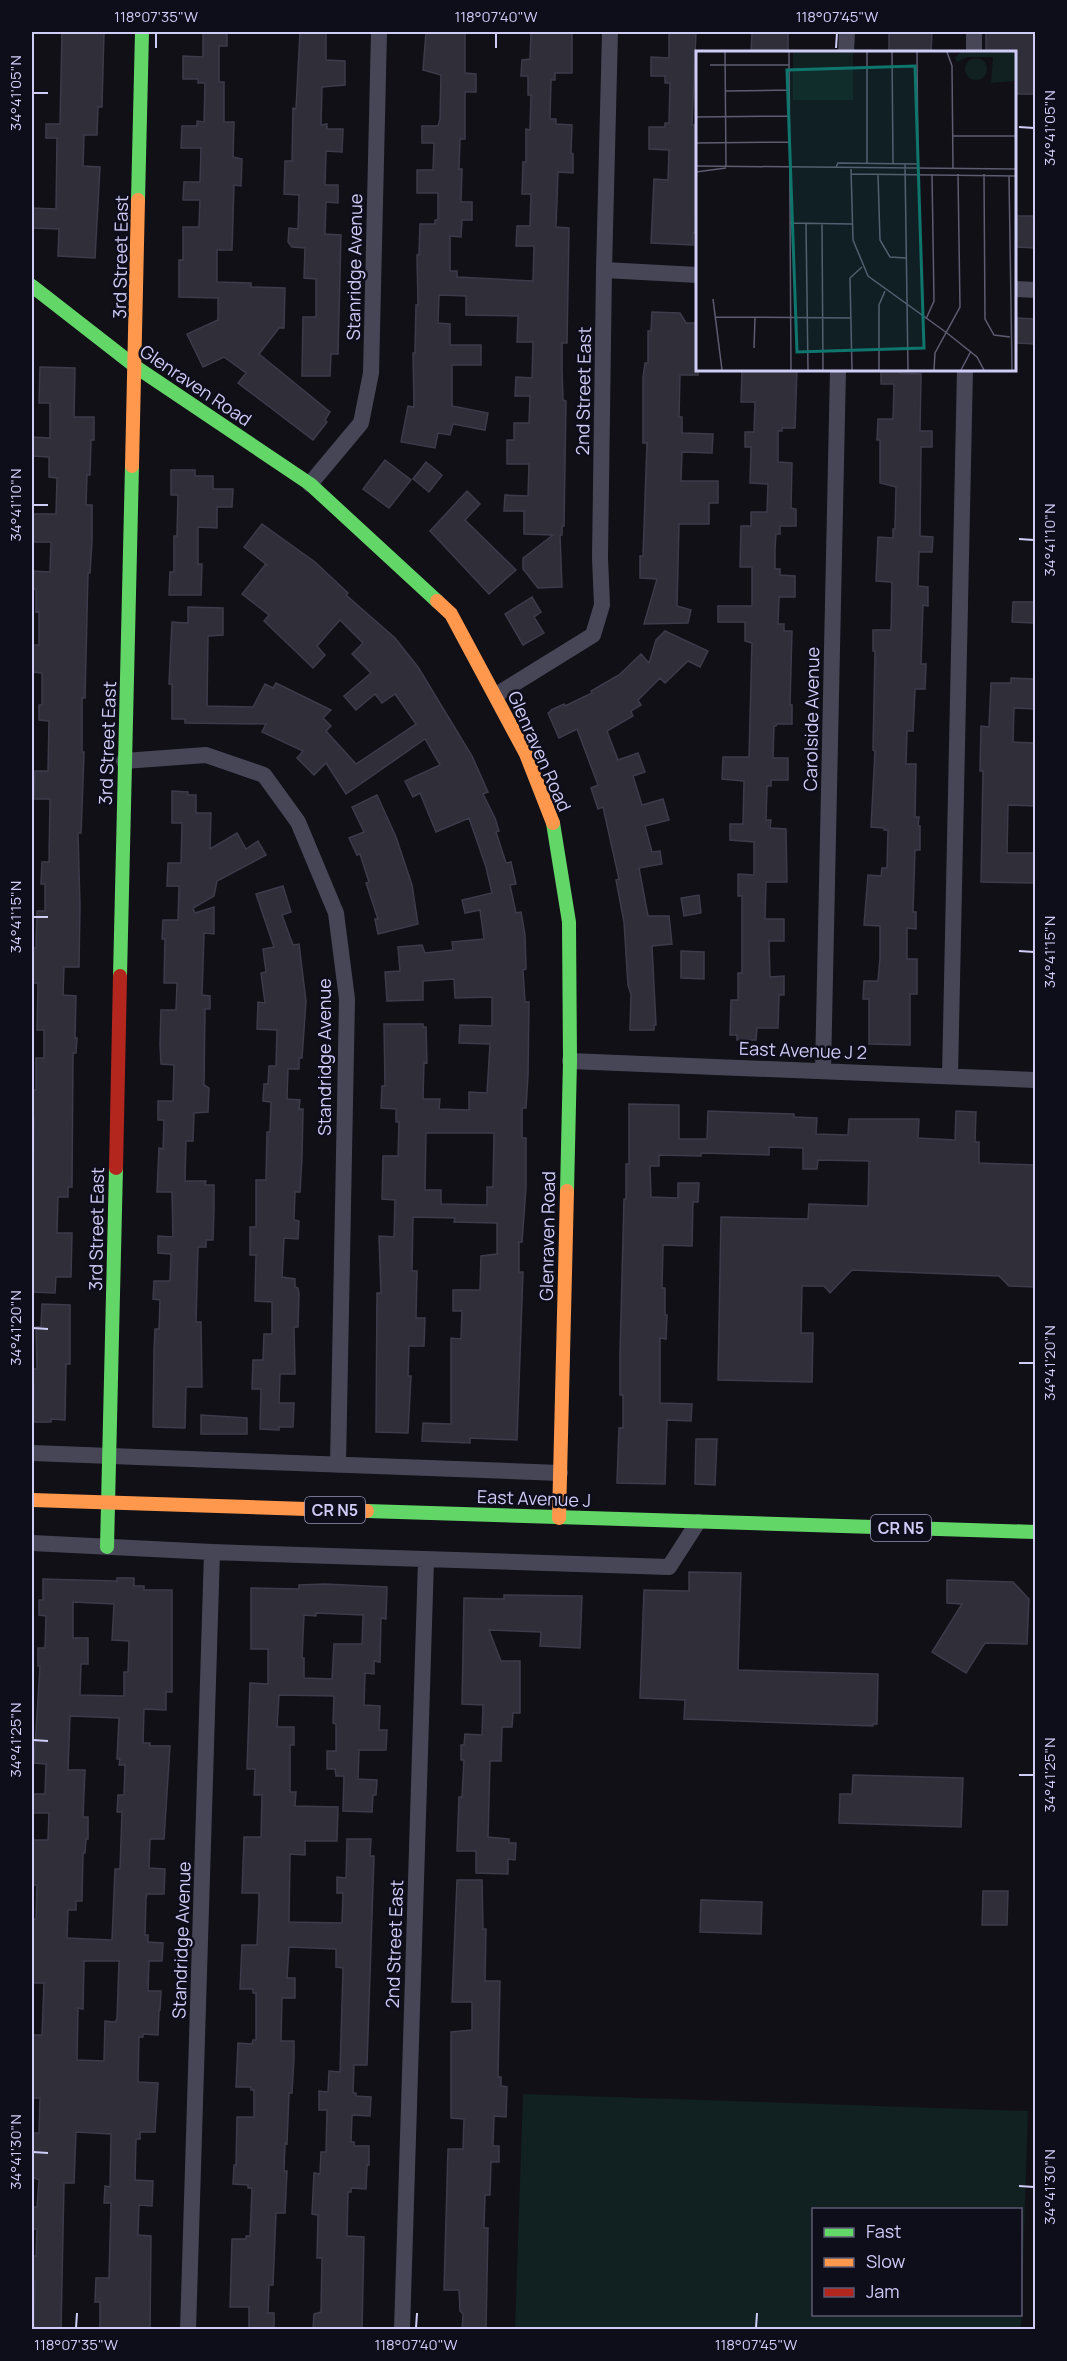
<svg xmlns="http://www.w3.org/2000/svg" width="1067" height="2361" viewBox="0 0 1067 2361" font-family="Manrope,sans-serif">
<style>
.green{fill:#112020;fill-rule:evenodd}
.building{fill:#2f2e39;stroke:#3c3b4a;stroke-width:1.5;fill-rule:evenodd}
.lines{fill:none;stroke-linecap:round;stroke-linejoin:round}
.street{stroke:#464657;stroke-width:16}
.fast{stroke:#63d668;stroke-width:14}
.slow{stroke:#ff974d;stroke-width:14}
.jam{stroke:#b3261e;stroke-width:14}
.ticks{fill:none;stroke:#cfcdf8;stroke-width:2}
.labels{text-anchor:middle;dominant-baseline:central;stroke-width:5;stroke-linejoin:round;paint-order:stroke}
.shield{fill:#0e0d1a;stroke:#9593b5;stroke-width:1.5}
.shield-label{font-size:16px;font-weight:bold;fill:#cfcdf8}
.street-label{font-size:18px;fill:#cfcdf8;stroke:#0e0d1a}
.inset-road{fill:none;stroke:#5d5c71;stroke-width:1.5}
.view{fill:#0f766e;fill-opacity:0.15;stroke:#0f766e;stroke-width:3}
.inset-edge{fill:none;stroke:#cfcdf8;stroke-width:3}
.neatline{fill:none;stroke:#cfcdf8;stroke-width:2}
.ticks-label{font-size:15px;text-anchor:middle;fill:#cfcdf8}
</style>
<rect width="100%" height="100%" fill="#111017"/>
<path class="green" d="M523,2094L1028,2111L1021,2329H515ZM814,2210H1020V2314H814Z"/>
<path class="building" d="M62,32H104L102,107H98L97,135H84L83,166L100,167L95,258L58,256L59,229L32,228V208L56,209L57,138H46V124H60Z
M203,32H227V46H219V82H224V122H234L233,157L242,159L241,186L234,185L232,250H217V282L251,283V287L285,288L284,328H279L259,354L330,412L325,420L327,422L313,440L238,383L246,373L224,357L203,367L187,334L218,320V298L179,297V260H183V227H199L200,200H183L184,182H200L201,148H181L182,126H197V121L204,122L205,83H198V79H183V56L203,57Z
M300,32H326V60L345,61V85L322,87L321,125L327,124V129H343L342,152L326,151L325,185H338V203L326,202L325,234L341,235L338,354H331L330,376H302L303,317H316V279L304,278L305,248L292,247L288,242L289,228L298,229L299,195L284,194L285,161H292L293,108L296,109Z
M426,32H465V73L476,74V92H465V139H460L459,169H462L461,202H472V220H462L461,237L450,236V271H457V277L533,281L534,246H516L517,226H530L531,194H522L523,162H526V129L530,130L531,95H528V76H521L522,60L530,59L531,32H572V73H555V80H551L550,119H556V124L572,125L571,153L573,154V173L558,172L556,227L569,228L567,343H562V370L563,400L566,401L564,526H562V535H560L562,587L538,588L523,569V558L553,535L524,534V511H504L505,495L528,496L529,464H507V440H514V423H529L530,396H515L516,377L532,378L533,342H517L518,316L466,315V296L439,295L438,323L450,324V345H481V365H452V406L488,413L485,430L453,424L450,435L438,433L435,448L401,442L408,406L414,407L413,353H415L416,305H418L417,255H419L420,224H435V220H438V193H417V170H433L434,143H422V126H438L440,119L441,75L423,70Z
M671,32H696L692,125H695V216H698V233H693V245L651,243L654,179L668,180L669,150L649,149V127H665V123H669L670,83H665V76H651V57L669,58V34Z
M752,32H788V52H751Z
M889,32H932L931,52H889Z
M986,32H1035V94H1014V52H986Z
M1014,216H1035V248L1014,247Z
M652,312L680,313L686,323H698V375H680L679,417H682V433L713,434L712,453L682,452L681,481H718V503H709V524H679L677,606L691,610L688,623L644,624L657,579L640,578V556H643L647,443H643V377L645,363H648V331H651Z
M1014,318L1035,319V344L1014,343Z
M40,367L75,368L74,417H94V440H91L90,475H87L86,505H92V541L90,573H88L85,698H82V752H84L82,808L81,833H78L80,906L79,967H64L63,995L76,996L75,1038H77L76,1053H73L72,1187H68V1197H58L57,1233H72L71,1277H56L55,1293L32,1292L34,1118L32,1117V1090H36V1058H44V1030H37L38,983H32V948H36L37,911H45V884H41L42,862H49L50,799H34L35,771H48L49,721L39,720V705H42V673L32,672V645H39V611L36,612V589H32V571L50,572L51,542H32V514H56L57,478L49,477V457L32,456V437L50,438V403H39Z
M742,369H797L795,428H782V431H778V462L792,463L791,508L796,509V526H780V534H776L775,549V569H780V575L795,576V597H779L778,624H784V631H792L790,705H792V724H777L776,726H774L773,758H788V780H771V786H767L766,820H771L770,828L786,829L787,882H766L765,919H784V941H769L770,977L784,976V995H779L778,1028H757L756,1040H737V1035H730L731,1000H738V973H742V896H738V874L754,875V842L730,840V824H743L744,781L722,779L723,757H749L752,643L745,641V622H718V606H752V567H740L741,526H751V512H767L768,484L750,483L751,447H745V432H754L755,402H741Z
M881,369H901L900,373L921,374L920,431H932V447H921L920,536L933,537L932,552H919L918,586L928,587V606L923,605L921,664H926L925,689H915L913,731H907L906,764H916L915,817H919L918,826H920V850H915L913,912H916V929L907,928V959H917V994H910V1045L869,1044V999H863L864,981H878L880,958V926L864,925L868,875L881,876L882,868H887L888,830H884V828L871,827L875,751L873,750L875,651H873V630H891L892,584L891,582L876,581L878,537L893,538V529H895L896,487L880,483V440H877L878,419H893L894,384H881Z
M385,460L411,480L389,508L363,489Z
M426,462L442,475L429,492L413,479Z
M171,470H195V476H213V489H233L232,507H217V528L198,527V564H202L201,595H169L170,572H174V536H177L178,495H171Z
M467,491L480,504L465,520L516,570L489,594L430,531Z
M262,524L315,562L348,593L346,595L395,638L418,667L472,756L488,792L483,794L495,818L499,831L496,832L506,863L511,862L516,884L510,885L516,913L521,912L525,935L526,969L523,970L525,1002H529L528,1075L526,1108H522V1138H526V1187L522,1242H519V1272H523L517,1440L470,1438V1443L422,1441L423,1423L451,1424V1338L461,1339L462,1311H453V1290H480L481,1256L497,1254V1223L454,1222L455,1218L413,1217L412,1271H417L416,1318H425L424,1346H409L408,1376H411L408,1433L376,1432L377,1293H381L379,1236L394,1237L395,1200L382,1199L383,1156H398L399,1122H396V1109L381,1108L382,1086H385L384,1024H423V1027H426L427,1063L424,1062L423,1099H440L439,1109L469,1110V1092L487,1093L490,1044L459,1043L460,1025L492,1026V997L455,998L454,979L423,981V1000L387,1001L385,972L400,971L398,947L422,945L425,953L453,950L452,942L484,939L480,910L465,913L462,900L492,893L486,867L469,818L436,832L420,793L413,797L405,781L440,765L425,739L346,794L326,763L314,775L297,758L303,751L262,732L266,724L185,723V719H172V684H169L172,622L188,623V607L223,608V635L208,636L207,706L253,707L265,684L273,688L276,683L331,710L323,718L331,726L326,731L356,764L416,724L395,694L382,703L375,694L356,710L344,696L371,673L352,654L363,643L340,620L317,646L325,655L313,668L264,621L269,615L242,594L265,565H267L244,547ZM426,1133H494L493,1187H487V1205L441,1204V1190H425Z
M532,597L541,612L534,617L544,633L523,645L505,614Z
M1013,602H1035V623L1012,622Z
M665,631L708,651L700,667L688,661L665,683L660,678L638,700L641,705L631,711L633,716L607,731L618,760L638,753L645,772L633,776L642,805L663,799L669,820L645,826L652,852L660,851L662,864L639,868L648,916H669L672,944L652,946L656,1025H654V1030H630L631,994L628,985L624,922L616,880L619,879L603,807L598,809L591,788L598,785L577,729L559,738L548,713L551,711V710L564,704L565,706L592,693L591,691L619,675L641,654L649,663L656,640Z
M1011,678L1035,679V709L1014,708L1013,742L1035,743V806L1008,805L1007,853H1035V883L981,882L983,771H980L981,726L989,727L991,683H1011Z
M172,791L188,792V795H196V813H211L210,849L237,833L246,849L258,841L266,855L217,881L214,896L193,908L195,913L214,907V934L204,933L202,995L210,996V1009H205L204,1085L209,1088L208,1112L194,1113L193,1141H186L185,1181H206L205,1185H214V1209L213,1240H206V1247H198L196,1322H201L202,1387H186L185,1428L153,1427L154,1351L155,1329H159L160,1300L153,1299L154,1281H170L171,1254L158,1253V1236L173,1237L172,1192H157L159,1148L163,1149L164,1120H158V1101H173L174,1065L161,1064L160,1045L161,1010H176L177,983H164L165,939H162L163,920H178L179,886H167L168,863H181L182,823H172Z
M377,795L396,837L412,885L418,924L378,934L375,919H378L366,883L369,882L360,854L357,855L349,838L364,832L352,807Z
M283,886L291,912L282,915L293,945L299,944L306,1001L302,1058H299V1069H288L287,1099L300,1100L299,1109H303L302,1157L300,1192H295L294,1220L299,1221L298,1239L284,1238L282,1277L295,1279V1287L298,1288L299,1294L298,1327H294L295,1374H280L279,1403H294L293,1427H279V1430L260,1429L261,1389H252L253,1360H263L264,1334H272V1302L255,1301L256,1255H250V1227H256V1180H266L267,1132H270L271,1102L263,1101L264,1084H268L269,1066H276L277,1030L257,1029L258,1002L265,1003L261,973L266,972L263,949L274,947L256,894Z
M699,895L701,913L684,916L681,898Z
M681,951L704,952V979L681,978Z
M629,1104L679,1105V1139H707L708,1111L794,1114V1117L817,1118L816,1134L848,1135L849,1119H919L918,1138L955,1140L956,1111L976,1112L975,1142H979V1163L1035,1165V1287L1009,1286L999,1276L852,1270L830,1293L824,1286H802L801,1333H813L812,1382L718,1380L721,1217L808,1219L809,1204L868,1206L869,1161L818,1160L817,1169H803V1148L769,1147V1155L701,1153V1156L659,1155V1166H650L651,1197L678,1198V1183H699L698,1202H693L692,1246L663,1245L662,1288H665V1315H667L666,1339L660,1338V1403L692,1404L691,1421L667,1420L665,1484L617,1483L619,1428H623V1395H620V1354L624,1199H626V1164H629Z
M42,1304L70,1305V1364H66L65,1420L51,1419V1422H33L34,1386H32V1369H37L36,1327H41Z
M201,1415L247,1418V1434H201Z
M696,1439H717L715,1485L695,1484Z
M689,1572L741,1573L738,1670L878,1674L877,1724H873V1726L684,1719L685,1700L640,1698L644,1590L689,1591Z
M117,1578H134V1586H144V1590H172V1692H166V1710L144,1709L143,1743H150V1746H170L164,1839H150L149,1868L165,1869L164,1894H147L146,1898L145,1935H148V1942L163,1943L162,1961H149L148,1991H161L160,2010H159L158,2035L143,2034V2037H139L138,2082L158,2083L155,2132H140V2139H136L135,2180L153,2181L152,2206L139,2205L138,2235L151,2236L150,2330H100V2302H95L96,2278H109L111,2203H104L105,2186L110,2187L111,2134L76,2132L74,2183H64L61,2330H34L35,2281H32V2256H36L37,2229H33V2226H32V2207H37L39,2180L32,2177V2133H39L40,2098H32V2035H42L44,1983H32V1919H36L37,1885H32V1840H48L49,1813H32L33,1794H45L46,1764L34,1763L40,1666H38V1648H45L46,1616L39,1615V1600H43V1579L117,1581ZM73,1602L114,1604L112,1640L129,1641L128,1672H124V1696L80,1695L81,1664H88V1638H73ZM70,1716L119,1718L117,1759H120L119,1765H125L124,1795H118L117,1812H122L120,1869H115L112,1940L67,1938L68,1910H76V1901H82L83,1853H85L86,1839H88V1817H83L85,1770H68ZM84,1961H119L117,2019L115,2022L105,2021L104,2061L77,2060L78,2008L83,2009Z
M947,1580L1013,1582L1029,1599L1027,1644L985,1643L966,1673L932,1652L962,1604L947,1603Z
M325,1584L387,1587L386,1619L381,1618L380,1662L374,1661V1674L365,1673L364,1705L380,1706L379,1730H387L386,1750H359L358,1779L377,1780L376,1795H373L372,1812L343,1811L344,1776H336L335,1769H327V1751H336V1724L333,1723L334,1696L279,1695L277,1727H294V1745H290V1792H296L295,1806L338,1807L337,1841H305V1855L290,1854L289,1922L342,1923L343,1893H337V1877L346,1878L347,1839H371L370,1856H374L367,2065H354L353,2093H356V2096L371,2097L370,2116L352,2115L351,2142H354V2146H369V2165H367L366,2189L351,2188V2192H348L347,2236L364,2237L362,2330H313L314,2314L321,2312L322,2258H317L318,2215L312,2214L314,2173L320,2174L321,2152H326L327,2110H319V2091L328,2092L329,2071L340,2072L343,1968L336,1967V1949L289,1947L287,1978H295V1998H282L281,2041H294V2058L292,2093H289L287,2144L285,2143L284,2171H287L285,2213H276L273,2285H269L268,2313H274V2330H249V2307H230L232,2239H246V2236H250L252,2188H248V2185L233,2184L234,2165H236L237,2117H254V2090H251V2087H236L238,2043L252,2044L253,2040H256V1993H253V1989H240L242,1945H257L259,1901V1893H242L244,1837H261L262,1795H254L255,1769H247L250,1683L268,1684V1649H251V1588L299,1589V1585ZM316,1613L363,1615L362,1644H334L332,1679L304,1678V1658H302L304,1615L316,1616Z
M504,1595L582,1596L580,1648L540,1646L541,1632L489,1630L501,1661H520V1713H513L512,1727H502L501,1761H490L488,1837L509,1839V1843H516L515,1860L508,1859V1874L476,1873V1851H457L459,1797H462L464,1760H461V1745H464L465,1734L482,1735L483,1705L462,1704L464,1598L504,1599Z
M853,1775L963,1778L961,1827L839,1823L840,1794H852Z
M457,1880H482L483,1929H486L485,1981H500L498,2077H501V2086L507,2087L506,2117L494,2116L493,2146H499V2162H491L490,2195H485L484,2228H488L486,2330H462L463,2314L460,2311L459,2290H444L448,2149H463L464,2119L451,2118V2032L472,2030V2002H452Z
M983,1891H1008L1007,1925H982Z
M701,1900L762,1902L761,1934L700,1932Z"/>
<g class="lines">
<path class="street" d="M846,52L847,32
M974,52V32
M604,270L698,275
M1014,289L1036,290
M310,484L361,423L371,373L379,32
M496,695L593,635L602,605L600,558L604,270L610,32
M124,761L206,755L264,775L298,822L336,913L347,999L338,1465
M570,1061L1036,1080
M823,1070L838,369
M950,1076L965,369
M32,1453L560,1473
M32,1543L212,1552L669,1567L698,1522
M188,2330L212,1552
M402,2330L426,1560"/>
<path class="fast" d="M138,200L142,32
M32,286L136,367L310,484L437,601
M553,823L569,922L570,1061L567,1191
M120,976L132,466
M367,1511L1036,1532
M107,1547L116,1168"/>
<path class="slow" d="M132,466L138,200
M437,601L451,614L526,754L553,823
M32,1500L367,1511
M559,1518L567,1191"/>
<path class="jam" d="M116,1168L120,976"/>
</g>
<path class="ticks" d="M156,48V33M496,48V33M836,48L837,33M33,93H48M1019,127L1034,128M33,505H48M1019,539L1034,540M33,917H48M1019,951L1034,952M33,1328L48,1329M1019,1363H1034M33,1740L48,1741M1019,1775H1034M33,2152L48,2153M1019,2186L1034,2187M76,2328L77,2313M416,2328L417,2313M756,2328L757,2313"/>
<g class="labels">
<g class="shield">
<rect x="305" y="1497" width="60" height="26" rx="4.5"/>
<rect x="871" y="1515" width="60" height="26" rx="4.5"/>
</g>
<g class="shield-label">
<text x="335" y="1510">CR N5</text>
<text x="901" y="1528">CR N5</text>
</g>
<g class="street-label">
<text transform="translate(120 257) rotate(-89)">3rd Street East</text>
<text transform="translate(354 267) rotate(-89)">Stanridge Avenue</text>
<text transform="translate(196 385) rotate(34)">Glenraven Road</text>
<text transform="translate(583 391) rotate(-89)">2nd Street East</text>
<text transform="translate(811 719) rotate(-89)">Carolside Avenue</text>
<text transform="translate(107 743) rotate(-88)">3rd Street East</text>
<text transform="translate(540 751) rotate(66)">Glenraven Road</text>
<text transform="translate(803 1050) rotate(2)">East Avenue J 2</text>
<text transform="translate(324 1057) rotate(-90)">Standridge Avenue</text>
<text transform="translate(96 1229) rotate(-89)">3rd Street East</text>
<text transform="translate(547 1236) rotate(-89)">Glenraven Road</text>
<text transform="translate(534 1498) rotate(2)">East Avenue J</text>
<text transform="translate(181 1940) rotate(-88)">Standridge Avenue</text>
<text transform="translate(394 1944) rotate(-88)">2nd Street East</text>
</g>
</g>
<g transform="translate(696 51)">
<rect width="320" height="320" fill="#111017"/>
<path d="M97,1H157V49H97ZM265,1H319V73V30L295,32L297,6H271L261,11L259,7ZM269 18a11 11 0 1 1 22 0a11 11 0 1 1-22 0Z" fill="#112020"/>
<path class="inset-road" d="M29,1L30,116M93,1L95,319M171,1V112M196,1L197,112M251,1L256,15L257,117M14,14H93M30,40L93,39M0,66L93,65M256,85H320M0,92L94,91M209,113L212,319M0,115L320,118M140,116L142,112L222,113L221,1M155,118L157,189L172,225L251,282L281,306L288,319M0,121L30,117M155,123L320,125M182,123L184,189L194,206L210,207M288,123L289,268L298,284L314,286M313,125L316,319M94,172L156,173M110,172L112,319M126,173L127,319M17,248L26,319M19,266L155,267M230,268L238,250L236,123M58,297L59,267M156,319L154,227L166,216M183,319V254L189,240M238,319L239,302L264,256L262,123M265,319L275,300"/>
<path class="view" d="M219,15L228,297L101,301L91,19Z"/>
<rect width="320" height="320" class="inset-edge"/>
</g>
<rect width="1067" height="2361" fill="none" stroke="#0e0d1a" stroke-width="66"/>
<rect x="812" y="2208" width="210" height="108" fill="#0e0d1a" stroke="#5b5a73" stroke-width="1.5"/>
<rect x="824" y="2228" width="30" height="9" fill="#63d668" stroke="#5b5a73" stroke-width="1.5"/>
<text x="866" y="2238" font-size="18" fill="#cfcdf8">Fast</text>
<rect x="824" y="2258" width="30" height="9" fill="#ff974d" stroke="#5b5a73" stroke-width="1.5"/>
<text x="866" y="2268" font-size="18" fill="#cfcdf8">Slow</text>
<rect x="824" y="2288" width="30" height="9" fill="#b3261e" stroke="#5b5a73" stroke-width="1.5"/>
<text x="866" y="2298" font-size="18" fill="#cfcdf8">Jam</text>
<rect x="33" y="33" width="1001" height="2295" class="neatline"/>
<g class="ticks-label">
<text x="156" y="22">118°07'35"W</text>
<text x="496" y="22">118°07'40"W</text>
<text x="837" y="22">118°07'45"W</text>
<text transform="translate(16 93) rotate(-90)" y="5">34°41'05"N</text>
<text transform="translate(1050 128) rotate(-90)" y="5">34°41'05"N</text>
<text transform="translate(16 505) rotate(-90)" y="5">34°41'10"N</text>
<text transform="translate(1050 540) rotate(-90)" y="5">34°41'10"N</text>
<text transform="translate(16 917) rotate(-90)" y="5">34°41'15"N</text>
<text transform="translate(1050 952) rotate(-90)" y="5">34°41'15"N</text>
<text transform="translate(16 1328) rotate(-90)" y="5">34°41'20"N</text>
<text transform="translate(1050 1363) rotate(-90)" y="5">34°41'20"N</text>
<text transform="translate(16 1740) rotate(-90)" y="5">34°41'25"N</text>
<text transform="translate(1050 1775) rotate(-90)" y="5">34°41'25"N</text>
<text transform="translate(16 2152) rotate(-90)" y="5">34°41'30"N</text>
<text transform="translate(1050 2187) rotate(-90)" y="5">34°41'30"N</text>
<text x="76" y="2350">118°07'35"W</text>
<text x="416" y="2350">118°07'40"W</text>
<text x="756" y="2350">118°07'45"W</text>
</g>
</svg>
